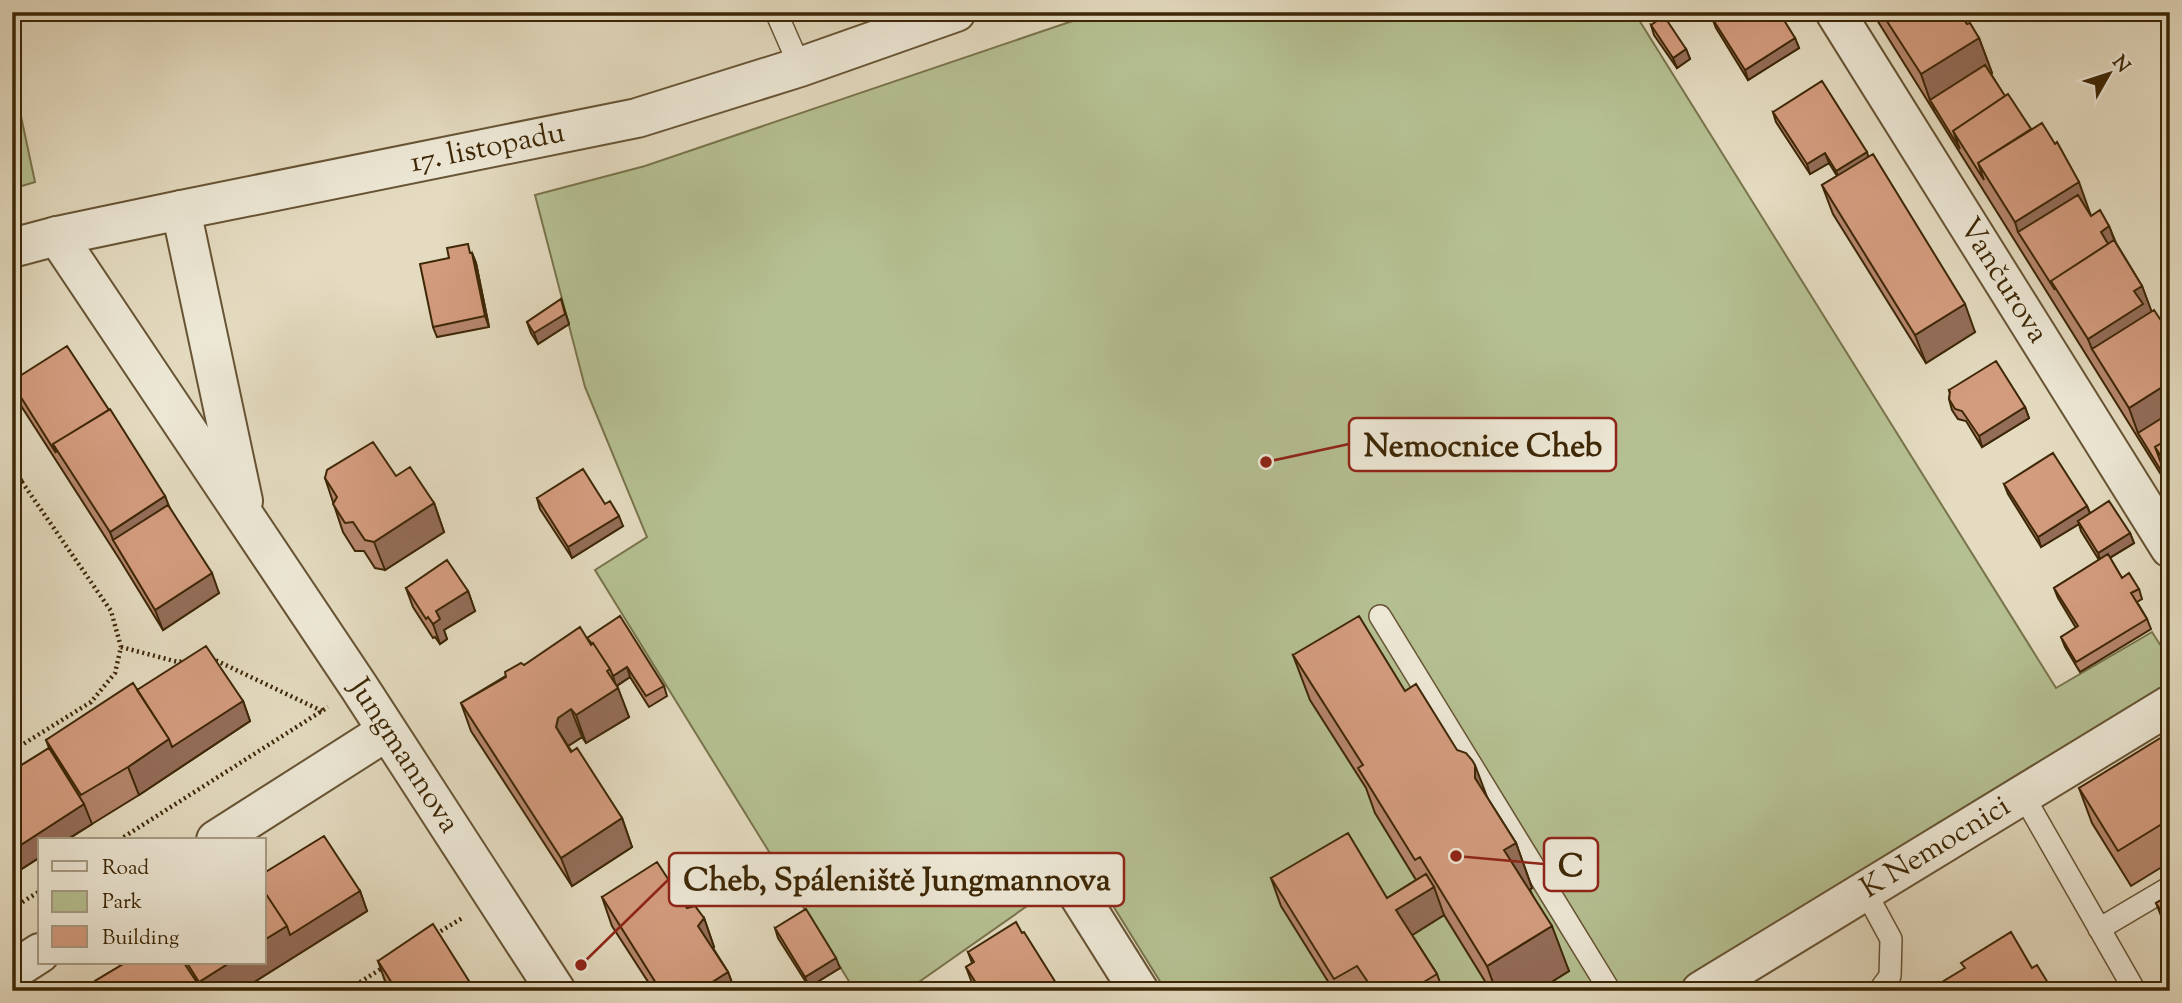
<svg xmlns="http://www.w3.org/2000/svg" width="2182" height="1003" viewBox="0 0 2182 1003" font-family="'Sorts Mill Goudy',serif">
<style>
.green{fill:#b5c092;stroke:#79744c;stroke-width:2}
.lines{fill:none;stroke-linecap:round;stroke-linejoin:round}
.service-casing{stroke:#675434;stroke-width:24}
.minor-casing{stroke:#675434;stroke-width:42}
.tertiary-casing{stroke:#675434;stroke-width:42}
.path{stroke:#3d2706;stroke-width:4.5;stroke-dasharray:2 3.5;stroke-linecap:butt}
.service{stroke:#ede8d6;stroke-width:21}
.minor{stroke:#ede8d6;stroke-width:38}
.tertiary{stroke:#ede8d6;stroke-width:38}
.wall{fill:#b6866d;stroke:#3d2706;stroke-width:2}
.shaded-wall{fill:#946d59;stroke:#3d2706;stroke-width:2}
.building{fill:#d49c7f;stroke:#3d2706;stroke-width:2}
.labels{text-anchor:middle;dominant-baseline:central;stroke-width:5;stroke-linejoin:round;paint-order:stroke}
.street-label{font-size:30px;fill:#3d2706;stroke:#ede8d6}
.leader{fill:none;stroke:#8f2418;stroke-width:2.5}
.callout-dot{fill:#8f2418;stroke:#ede8d6;stroke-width:2.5}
.callout{fill:#ede8d6;stroke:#8f2418;stroke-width:2.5}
.callout-label{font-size:32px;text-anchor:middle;font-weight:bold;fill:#3d2706}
</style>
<rect width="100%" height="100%" fill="#e4dbc0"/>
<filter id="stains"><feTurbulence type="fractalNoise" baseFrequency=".00286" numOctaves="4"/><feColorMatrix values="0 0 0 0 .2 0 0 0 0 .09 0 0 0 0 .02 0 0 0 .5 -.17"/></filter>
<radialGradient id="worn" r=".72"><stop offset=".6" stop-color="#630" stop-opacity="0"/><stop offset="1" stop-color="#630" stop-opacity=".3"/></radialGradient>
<path class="green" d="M1099,12H1634L2056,688L2152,632L2170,660V705L1701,991H1166L1087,864L906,991H855L595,570L647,537L585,387L535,195L645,166Z
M12,74L35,182L12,189Z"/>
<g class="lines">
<g class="service-casing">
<path id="service" d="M776,12L800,67
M1380,616L1610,991
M2023,795L2135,991
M1865,891L1891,939L1890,976L1879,991
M2099,929L2170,887"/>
</g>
<g class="minor-casing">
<g id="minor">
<path id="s1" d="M1835,12L2170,548"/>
<path d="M181,210L243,501"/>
<path id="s2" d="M57,236L359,687L556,991"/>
<path d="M216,840L387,731"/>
<path d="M1071,883L1139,991"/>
<path d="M12,971L40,953"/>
<path id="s3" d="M1701,991L2170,705"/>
</g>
</g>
<g class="tertiary-casing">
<g id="tertiary">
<path id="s4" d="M12,248L57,236L181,210L637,118L800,67L956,12"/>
</g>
</g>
<path class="path" d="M12,465L22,482
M12,487L22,482L111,611L121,647L115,673L91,702L12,751
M121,647L178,662L185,661
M211,658L322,711
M119,840L328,707
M12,907L21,921
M13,908L40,891
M436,934L464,917
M346,991L384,967"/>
<use href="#service" class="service"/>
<use href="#minor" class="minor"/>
<use href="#tertiary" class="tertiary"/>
</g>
<path class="wall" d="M1872,12H1959L1967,24L1979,38L1992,73L1991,74L2005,97L2031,129L2091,216L2109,226L2116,243L2142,286L2151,311L2170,334V489Z
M1712,18L1795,38L1799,48L1748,80L1716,28Z
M1651,25L1686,49L1690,59L1677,68L1654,35Z
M1773,112L1868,157L1975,332L1926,363L1833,214L1822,185L1837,176L1829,163L1810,174L1776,122Z
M472,253L476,263L489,327L437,337L433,327Z
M561,299L569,324L538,344L531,333L527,322Z
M12,381L165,496L168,505L219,593L163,630L120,560L18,401L12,385Z
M1949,390L2025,407L2029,418L1982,447L1966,421L1958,419L1952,410L1949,399L1950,394Z
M396,476L434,503L444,532L385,570L375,568L364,551H355L343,532L325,478Z
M2004,484L2087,506L2090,513L2130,533L2134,543L2110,558L2122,578L2139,589L2142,599L2137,602L2147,619L2151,629L2080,672L2065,647L2061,637L2076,628L2058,598L2054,588L2099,560L2081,531L2079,524L2041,547L2008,494Z
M537,498L605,504L623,526L572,558L540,509Z
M406,588L468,591L475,611L444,630L447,639L440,644L435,637L433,638L413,607Z
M587,638L664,686L667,696L649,707L630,677L617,686L629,717L586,743L582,737L568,746L622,818L632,847L572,886L471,731L461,703L524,665L589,642Z
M1293,655L1405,691L1457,750L1516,843L1532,888L1530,890L1569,971L1537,991H1491L1444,915L1412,935L1437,974L1443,991H1334L1281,906L1271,878L1387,898L1416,880L1375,813L1366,788L1310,700Z
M137,690L243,701L250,721L139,795L92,824L20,870L12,857V771L49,748L46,740Z
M2170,749V862L2131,886L2092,823L2079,788Z
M360,891L367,911L240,991H99L95,981L125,963H264Z
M2170,895V936L2167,931L2156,903Z
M602,897L687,908L704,918L714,947L713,948L728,972L735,991H654L612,926Z
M775,928L840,968L809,987L778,938Z
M968,952L1061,991H975L966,967L972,963Z
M378,961L474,989L477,991H391L385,981Z"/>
<path class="shaded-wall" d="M1795,38L1799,48L1748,80L1745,70Z
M1979,38L1992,73L1935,109L1930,100L1921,74Z
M1686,49L1690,59L1677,68L1673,58Z
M1867,152L1870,163L1840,181L1836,171Z
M1825,153L1829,163L1810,174L1807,164Z
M2079,182L2095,227L2018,232L2015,222Z
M2109,226L2122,261L2118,264L2101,232Z
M472,253L476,263L489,327L485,316Z
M2142,286L2159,331L2092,349L2088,339L2134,291Z
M561,299L569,324L538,344L534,333Z
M1965,304L1975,332L1926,363L1915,335Z
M2170,382V425L2138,433L2129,408Z
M2025,407L2029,418L1982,447L1979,436Z
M165,496L176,524L113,540L110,532Z
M434,503L444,532L385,570L374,542Z
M2087,506L2091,516L2078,521L2079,524L2041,547L2038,537Z
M619,516L623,526L572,558L568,547Z
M2130,533L2134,543L2101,563L2098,553Z
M212,573L219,593L163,630L155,610Z
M468,591L475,611L444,630L447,639L440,644L433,624L436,611Z
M627,667L630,677L616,686L613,676Z
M618,688L629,717L586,743L576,715Z
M243,701L250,721L139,795L128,767L169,739Z
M571,709L582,737L568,746L556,727L558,718Z
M1475,765L1492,810L1475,778Z
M84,804L92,824L66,840H40V857L20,870L13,850Z
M622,818L632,847L572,886L561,858Z
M1516,843L1532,888L1521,896L1504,850Z
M1434,887L1444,915L1406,939L1396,910Z
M360,891L367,911L240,991H201L199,982L229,963H264V940L287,926Z
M704,918L714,947L708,954L698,926Z
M1552,926L1569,971L1537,991H1496L1487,966Z
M836,958L840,968L809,987L805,977Z
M728,972L735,991H698Z"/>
<path class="building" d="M1721,12H1779L1795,38L1745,70L1712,18Z
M1881,12H1959L1967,24L1970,23L1979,38L1921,74Z
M1664,16L1686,49L1673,58L1651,25Z
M1985,65L2005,96L1953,131L1960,149L1930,100Z
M1822,81L1867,152L1836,171L1825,153L1807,164L1773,112Z
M2008,94L2031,129L1978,163L1984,180L1953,131Z
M2042,123L2055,144L2057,142L2079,182L2015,222L1978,163Z
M1873,154L1965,304L1915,335L1822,185Z
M2078,195L2091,216L2100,210L2109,226L2101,232L2108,244L2051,281L2055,290L2018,232Z
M2114,240L2142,286L2134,291L2143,304L2088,339L2051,281Z
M468,244L470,253H472L485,316L433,327L420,264L449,258L447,248Z
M561,299L565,314L534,333L527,322Z
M2154,310L2170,334V382L2129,408L2092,349Z
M67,346L109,410L53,444L56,453L12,383V381Z
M1996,361L2025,407L1979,436L1962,411L1955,409L1949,399L1950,392L1949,390Z
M110,409L165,496L110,532L53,444Z
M2170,413V438L2155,447L2168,482L2138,433Z
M2170,438V470L2155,447Z
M373,442L396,476L410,467L434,503L374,542L365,540L353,522L345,523L333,504L337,497L325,478L327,470Z
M2053,453L2087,506L2038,537L2004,484Z
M583,469L605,504L610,501L619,516L568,547L537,498Z
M2109,501L2130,533L2098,553L2078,521Z
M168,505L212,573L155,610L113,540Z
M2108,554L2122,578L2129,573L2139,589L2131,593L2147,619L2076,662L2061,637L2078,626L2054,588Z
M447,560L468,591L436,611L440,619L433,624L428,617L426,619L406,588Z
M620,616L664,686L646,696L627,667L613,676L610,669L593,643L592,644L587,638Z
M1359,616L1405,691L1416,684L1457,750L1466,753L1472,760L1475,765V778L1516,843L1504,850L1552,926L1487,966L1420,857L1415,860L1358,768L1363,765L1293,655Z
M580,627L591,645L593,643L610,669L607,671L618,688L576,715L571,709L558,718L556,727L571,752L577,748L622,818L561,858L461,703L506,677L505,672L521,663L524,665Z
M206,646L243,701L172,747L169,739L137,690Z
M133,683L169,739L128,767L81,795L46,740Z
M2162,737L2170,749V819L2118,851L2079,788Z
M49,748L84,804L13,850L12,849V771Z
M1348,833L1387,898L1426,874L1434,887L1396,910L1437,974L1409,991H1374L1357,966L1334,979L1271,878Z
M324,836L360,891L290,935L287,926L264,891V873Z
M657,862L687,908L695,906L704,918L698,926L728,972L698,991H661L602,897Z
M264,891L287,926L264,940Z
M2170,895V925L2156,903Z
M806,909L836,958L805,977L775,928Z
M1016,922L1022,933L1024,932L1061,991H981L966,967L974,962L968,952Z
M433,924L474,989L471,991H397L378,961Z
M2011,932L2032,968L2037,965L2053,991H1927L1965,968L1961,963Z
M125,963H184L202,990L101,991L95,981Z
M187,963H229L199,982Z
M42,984L46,991H31Z"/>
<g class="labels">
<g class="street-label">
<text stroke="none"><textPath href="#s4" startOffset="486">17. listopadu</textPath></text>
<text stroke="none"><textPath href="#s1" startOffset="317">Vančurova</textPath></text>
<text stroke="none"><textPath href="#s2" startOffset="625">Jungmannova</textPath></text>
<text stroke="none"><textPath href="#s3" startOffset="275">K Nemocnici</textPath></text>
</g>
</g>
<path class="leader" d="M1266 462L1349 444M1456 856L1544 864M581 965L669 879"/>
<g class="callout-dot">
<circle cx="1266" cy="462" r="7"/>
<circle cx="1456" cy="856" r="7"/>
<circle cx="581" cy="965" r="7"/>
</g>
<g class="callout">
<rect x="1349" y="418" width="267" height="53" rx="7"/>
<rect x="1544" y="838" width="54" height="53" rx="7"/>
<rect x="669" y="853" width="455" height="53" rx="7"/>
</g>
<g class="callout-label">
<text x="1483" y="456">Nemocnice Cheb</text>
<text x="1571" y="876">C</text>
<text x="897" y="890">Cheb, Spáleniště Jungmannova</text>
</g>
<rect width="2182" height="1003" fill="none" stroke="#e4dbc0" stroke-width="42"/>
<rect x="14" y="14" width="2154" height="975" fill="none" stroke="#3d2706" stroke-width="3.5"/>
<rect x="21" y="21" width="2140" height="961" fill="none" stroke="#3d2706" stroke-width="2"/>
<rect x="38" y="838" width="228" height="126" fill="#ede8d6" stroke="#a79b83" stroke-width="2"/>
<rect x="52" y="861" width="35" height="10" fill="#ede8d6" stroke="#a79b83" stroke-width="2"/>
<text x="102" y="874" font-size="21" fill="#3d2706">Road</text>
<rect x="52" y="891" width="35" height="21" fill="#b5c092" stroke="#a79b83" stroke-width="2"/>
<text x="102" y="908" font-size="21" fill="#3d2706">Park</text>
<rect x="52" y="926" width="35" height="21" fill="#d49c7f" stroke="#a79b83" stroke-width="2"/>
<text x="102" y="944" font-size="21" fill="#3d2706">Building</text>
<g transform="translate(2109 74) rotate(51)" stroke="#ede8d6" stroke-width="5" paint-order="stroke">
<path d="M0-5L12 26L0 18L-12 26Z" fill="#3d2706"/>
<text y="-10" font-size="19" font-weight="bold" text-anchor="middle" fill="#3d2706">N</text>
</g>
<rect width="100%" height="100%" filter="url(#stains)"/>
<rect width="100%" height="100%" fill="url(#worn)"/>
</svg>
